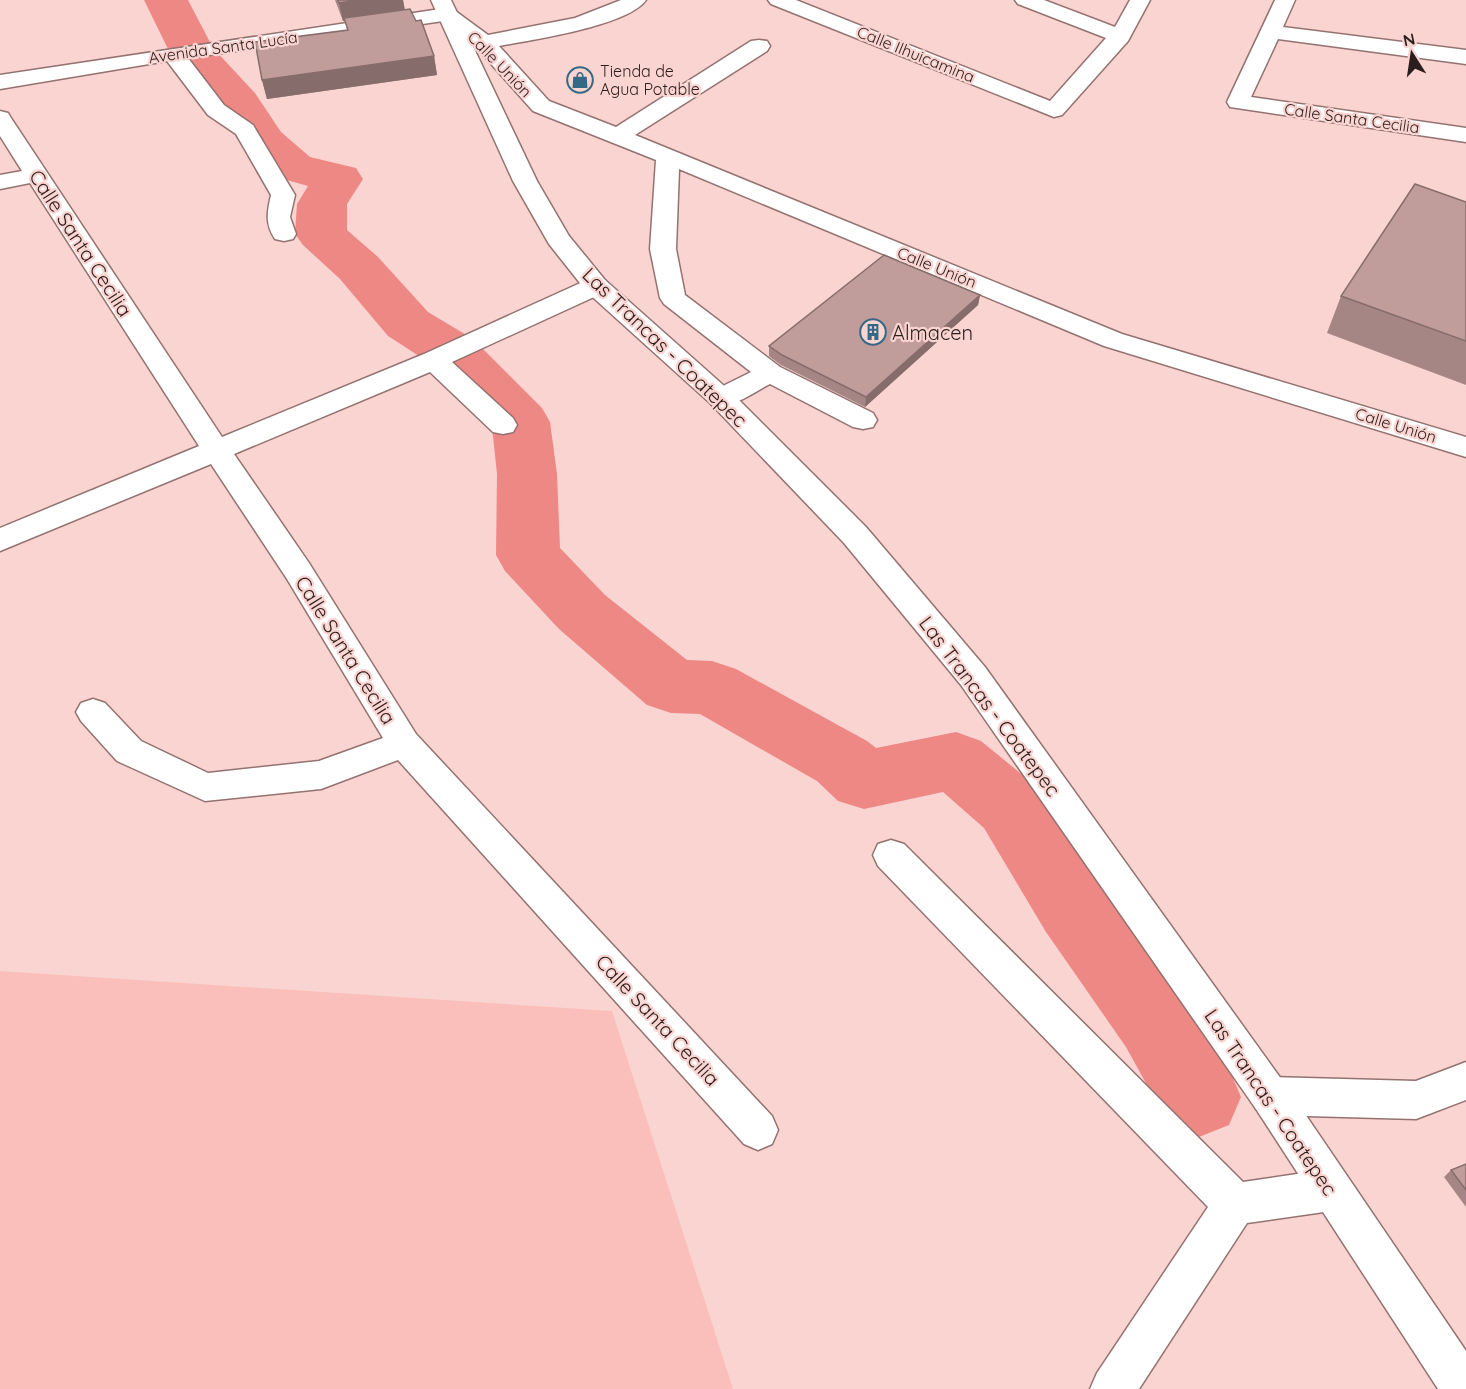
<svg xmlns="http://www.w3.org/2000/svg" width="1466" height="1389" viewBox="0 0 1466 1389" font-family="Quicksand,sans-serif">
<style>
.green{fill:#fabfbb}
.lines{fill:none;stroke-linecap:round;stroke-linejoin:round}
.river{fill:#ee8884;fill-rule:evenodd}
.street-casing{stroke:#93726f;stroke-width:3}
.primary-casing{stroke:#93726f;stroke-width:3}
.street{fill:#fff;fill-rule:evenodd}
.primary{fill:#fff;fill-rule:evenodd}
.wall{fill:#a58684}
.shaded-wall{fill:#866d6c}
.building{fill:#c09c9a;stroke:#866d6c;stroke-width:1.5}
.labels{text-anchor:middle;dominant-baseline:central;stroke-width:4.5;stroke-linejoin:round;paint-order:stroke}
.far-street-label{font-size:16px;fill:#2b1e1d;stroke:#fad4d1}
.far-poi-label{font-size:16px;fill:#2b1e1d;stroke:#fad4d1;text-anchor:start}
.street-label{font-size:20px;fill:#2b1e1d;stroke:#fad4d1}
.poi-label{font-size:20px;fill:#2b1e1d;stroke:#fad4d1;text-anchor:start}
</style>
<rect width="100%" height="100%" fill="#fad4d1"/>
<path class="green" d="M0,971L612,1011L733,1389H0Z"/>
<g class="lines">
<path class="river" d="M144,0H188L213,48L255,93L281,132L310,157L356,168L363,179L347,204V230L378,257L428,312L473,339L542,408L550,422L557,474L560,548L605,595L687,660L712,661L736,669L867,741L876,748L956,732L981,741L1036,786L1100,884L1184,995L1229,1069L1241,1097L1229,1125L1199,1137L1169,1125L1126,1047L1046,932L984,828L943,792L864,809L838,801L817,781L700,714L671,713L647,705L559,629L505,571L496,555L497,474L492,427L433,365L388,336L340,279L303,245L295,234L297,204L308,186L276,177L246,152L219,111L190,80L169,51Z"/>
<g class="street-casing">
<path id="street" d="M621,0H646C628,26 531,40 499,46L549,101L616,127L751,41L759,40L767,41L770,46L767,51L635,135L1122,334L1466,437V457L1104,346L679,169L676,249L685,295L780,367L873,413L877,420L873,427L863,429L853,427L770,384C752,393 732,410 711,404L707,398L711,392L751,372L664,304L660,298L650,249L656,160L533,111L476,47L443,21L188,58L224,105L253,125L295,195L290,217L296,234L293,239L284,241L275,239C265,224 267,212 271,195L236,134L208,115L167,61L0,89V75L447,8L454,10L488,35L575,18Z
M768,0H796L1050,101L1106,38L1018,4L1015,0H1044L1115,27L1130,0H1150L1128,41L1062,115L1054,117L771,4Z
M1275,0H1295L1283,27L1466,50V64L1278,39L1251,97L1466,128V142L1230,107L1227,102Z
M0,111L8,113L11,118L222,437L424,354L587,280L596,278L605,280L609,286L605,292L452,362L513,418L517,425L513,432L503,434L493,432L430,372L234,454L309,563L416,734L772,1116L778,1130L772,1144L758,1150L744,1144L398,760L321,789L205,801L117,761L81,721L76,712L81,703L93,699L105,703L141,741L208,773L319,761L383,738L287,579L211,464L0,551V528L199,446L30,183L0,189V175L22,171L0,136Z
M891,840L904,844L1243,1182L1331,1169L1346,1175L1352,1190L1346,1205L1331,1211L1247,1223L1139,1389H1090L1097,1373L1208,1207L878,866L873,855L878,844Z
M1466,1062V1100L1416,1119L1270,1115L1256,1109L1250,1096L1256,1083L1270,1077L1416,1081Z"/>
</g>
<g class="primary-casing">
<path id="primary" d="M431,0H451L537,181L569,236L605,280L731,392L866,527L985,667L1284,1083L1466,1351V1389H1438L1256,1109L961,685L844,543L711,404L587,292L549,244L513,181Z"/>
</g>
<use href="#street" class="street"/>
<use href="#primary" class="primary"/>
</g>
<path class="wall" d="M335,0H403L405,10L434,56L437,75L267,99L262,80L347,30L345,21H343Z
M1466,202V385L1327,333L1341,296Z
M980,295L978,305L865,407L781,365L769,356V346Z
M1466,1164V1207L1444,1177L1451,1170Z"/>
<path class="shaded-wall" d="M358,0H403L405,12L343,21L339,3Z
M434,56L437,75L267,99L262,80Z
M980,295L978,305L865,407L866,397Z"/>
<path class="building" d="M338,0H358L339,3Z
M410,9L416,21L421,20L434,56L262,80L255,42L348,30L344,18Z
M1415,184L1466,202V341L1341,296Z
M884,255L980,295L866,397L782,355L769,346Z
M1466,1164V1190L1451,1170Z"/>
<defs>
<g id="shop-ring" transform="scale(1.35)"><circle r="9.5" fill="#fad4d1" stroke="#336985" stroke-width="1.5"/><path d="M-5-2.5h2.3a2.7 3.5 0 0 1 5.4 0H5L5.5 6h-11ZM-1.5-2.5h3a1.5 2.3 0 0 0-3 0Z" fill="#336985"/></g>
<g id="building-ring" transform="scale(1.35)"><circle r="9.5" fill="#fad4d1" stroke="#336985" stroke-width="1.5"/><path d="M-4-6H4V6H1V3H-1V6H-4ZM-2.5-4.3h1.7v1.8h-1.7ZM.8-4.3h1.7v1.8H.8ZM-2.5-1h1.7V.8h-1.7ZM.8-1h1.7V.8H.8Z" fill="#336985"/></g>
</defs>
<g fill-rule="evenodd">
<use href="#shop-ring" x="580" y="80"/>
<use href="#building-ring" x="873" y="332"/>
</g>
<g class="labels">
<g class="far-street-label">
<text transform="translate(223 47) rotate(-8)">Avenida Santa Lucía</text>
<text transform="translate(916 54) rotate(22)">Calle Ilhuicamina</text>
<text transform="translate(500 64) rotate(46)">Calle Unión</text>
<text transform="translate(1352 118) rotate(8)">Calle Santa Cecilia</text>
<text transform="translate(937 267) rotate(22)">Calle Unión</text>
<text transform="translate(1396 425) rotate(17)">Calle Unión</text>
</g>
<g class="far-poi-label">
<text x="600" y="71">Tienda de<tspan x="600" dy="18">Agua Potable</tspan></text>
</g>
<g class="street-label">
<text transform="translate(81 243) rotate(57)">Calle Santa Cecilia</text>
<text transform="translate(665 347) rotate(44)">Las Trancas - Coatepec</text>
<text transform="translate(346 650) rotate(58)">Calle Santa Cecilia</text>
<text transform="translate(990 706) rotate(53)">Las Trancas - Coatepec</text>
<text transform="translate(658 1020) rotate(47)">Calle Santa Cecilia</text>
<text transform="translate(1271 1102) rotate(56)">Las Trancas - Coatepec</text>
</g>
<g class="poi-label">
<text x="892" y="332">Almacen</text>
</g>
</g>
<g transform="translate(1412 54) rotate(348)" stroke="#fad4d1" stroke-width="4.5" paint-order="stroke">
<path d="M0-4.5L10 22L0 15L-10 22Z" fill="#2b1e1d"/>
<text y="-9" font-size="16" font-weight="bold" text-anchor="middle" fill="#2b1e1d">N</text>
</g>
</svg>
